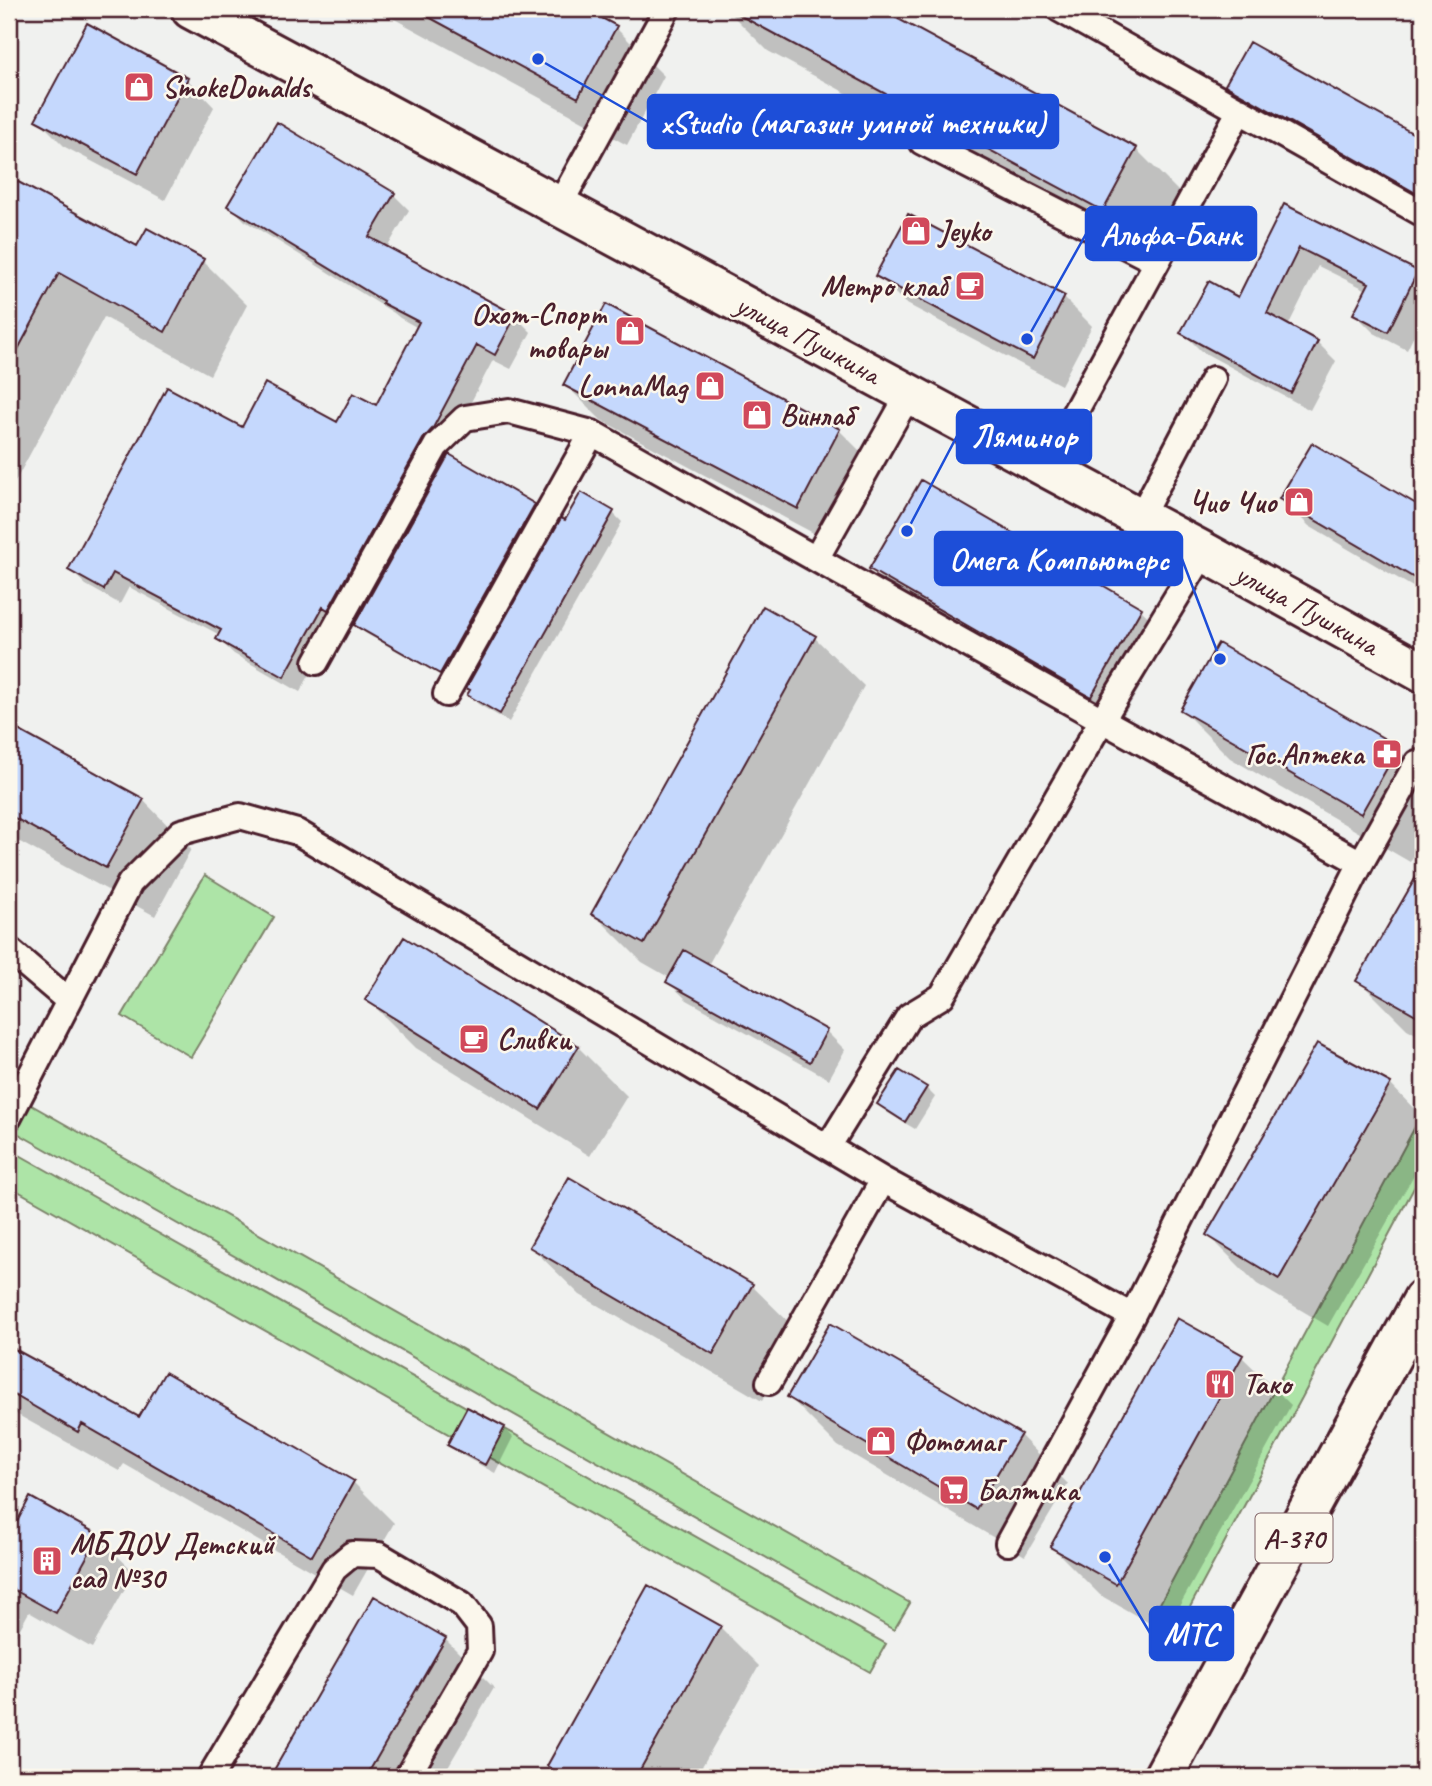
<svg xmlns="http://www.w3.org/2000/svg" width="1432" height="1786" viewBox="0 0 1432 1786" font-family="Caveat,sans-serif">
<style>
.green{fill:#ade4a7;stroke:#7c8269;stroke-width:2}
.shadow{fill:#0003}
.building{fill:#c5d8fd;stroke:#4a1f2b;stroke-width:2}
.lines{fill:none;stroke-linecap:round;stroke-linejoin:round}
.lane-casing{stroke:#4a1f2b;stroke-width:30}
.secondary-casing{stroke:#4a1f2b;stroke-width:44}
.primary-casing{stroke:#4a1f2b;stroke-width:44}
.lane{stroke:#fbf7ec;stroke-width:24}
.secondary{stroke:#fbf7ec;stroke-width:38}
.primary{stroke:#fbf7ec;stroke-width:38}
.labels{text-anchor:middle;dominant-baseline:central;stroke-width:5;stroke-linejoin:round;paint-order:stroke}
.shield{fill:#fbf7ec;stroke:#7f6065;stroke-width:2}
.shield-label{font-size:28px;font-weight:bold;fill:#4a1f2b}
.poi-label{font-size:30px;font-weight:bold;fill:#4a1f2b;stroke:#fbf7ec;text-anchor:start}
.street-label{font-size:30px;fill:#4a1f2b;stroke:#fbf7ec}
.leader{fill:none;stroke:#1d4ed8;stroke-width:2.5}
.callout-dot{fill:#1d4ed8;stroke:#fbf7ec;stroke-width:2.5}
.callout{fill:#1d4ed8;stroke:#1d4ed8;stroke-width:2.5}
.callout-label{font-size:32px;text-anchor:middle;font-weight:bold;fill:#fff}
</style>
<rect width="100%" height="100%" fill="#f0f1ef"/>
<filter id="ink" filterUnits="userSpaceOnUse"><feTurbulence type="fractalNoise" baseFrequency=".0143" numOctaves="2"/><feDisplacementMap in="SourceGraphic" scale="14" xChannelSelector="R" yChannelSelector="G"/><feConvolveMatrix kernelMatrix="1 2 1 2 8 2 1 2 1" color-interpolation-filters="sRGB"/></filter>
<g filter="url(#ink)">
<path class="green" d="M205,875L274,917L191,1057L122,1016Z
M26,1102L910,1603L894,1630L10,1129Z
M1423,1112V1171L1182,1622L1157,1609Z
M9,1149L886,1644L870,1672L9,1186Z"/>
<path class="shadow" d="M376,9H582L615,27L664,76L627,145Z
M726,9H876L1136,149L1185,198L1152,258L768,51Z
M1249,45L1423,141V214L1268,126L1227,85Z
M187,79L214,107L165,200L65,147L37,119Z
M18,184L138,249L203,261L247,305L210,375L104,317L9,493V202Z
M394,195L409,210L387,248L515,316L531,332L511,369L493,360L449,444L339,622L300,692L234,654L218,639L220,635L129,587L120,604L86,585L70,570L243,430L338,424L376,408L418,328L400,318L394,313L245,221L229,205Z
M1285,206L1417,273L1423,279V317L1407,350L1374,333L1355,314L1367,290L1318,266L1288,326L1317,342L1336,361L1310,410L1201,351L1182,332L1239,299Z
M909,216L1064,298L1092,326L1061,385L905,303L878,276Z
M565,384L839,430L875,466L834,544L601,420Z
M1312,446L1423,511V593L1309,526L1282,499Z
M534,505L543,514L450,681L365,633L356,624Z
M613,513L622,522L509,722L478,704L469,695Z
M872,569L1141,610L1169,637L1119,723L899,597Z
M764,609L815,638L864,686L708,965L826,1031L845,1050L829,1079L687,1000L668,982L670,978L642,962L593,913Z
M1182,710L1398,749L1423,774V838L1410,862L1230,758Z
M9,727L143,800L191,849L155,916L9,836Z
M1423,868V1038L1407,1029L1358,980Z
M367,999L578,1047L627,1096L590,1156L416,1048Z
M1390,1084L1423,1118V1159L1328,1326L1257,1284L1208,1235Z
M926,1088L935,1097L915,1129L888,1113L879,1104Z
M570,1179L752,1286L801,1334L762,1401L580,1295L531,1247Z
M1178,1320L1242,1357L1291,1405L1165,1632L1100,1595L1052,1547Z
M9,1347L140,1420L166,1375L353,1482L394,1523L353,1595L124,1464L119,1471L9,1410Z
M789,1397L1020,1435L1068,1484L1025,1556L838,1446Z
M468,1409L504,1428L513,1437L495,1473L458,1453L449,1444Z
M9,1527L14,1530L98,1537L134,1572L92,1648L29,1612L11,1645L9,1644Z
M649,1588L720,1627L759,1666L696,1777H542Z
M375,1599L445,1639L494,1688L442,1777H272Z"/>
<path class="building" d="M414,9H585L617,26L578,98Z
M728,9H880L1137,148L1103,211Z
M87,23L188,78L137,174L35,120Z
M1249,42L1423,139V197L1225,85Z
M277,122L395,193L369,237L516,315L495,355L477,345L433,428L423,439L328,610L323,607L284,677L216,639L221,630L113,573L104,590L68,570L167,387L242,427L265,383L337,422L353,393L376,405L419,322L382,303L383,301L227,206Z
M9,177L137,246L147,228L204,259L165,332L59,273L9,366Z
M1284,204L1418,271L1388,332L1353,314L1369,283L1299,248L1267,313L1318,341L1291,393L1180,333L1209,281L1238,297Z
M908,214L1065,296L1033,359L875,276Z
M606,304L840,429L798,509L563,385Z
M1312,443L1423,508V583L1279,499Z
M449,454L535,504L440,674L354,625Z
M921,480L1142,608L1091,697L869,569Z
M581,492L614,511L500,714L467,695L470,690L466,688L561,518L565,520Z
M763,606L816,636L644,944L591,914Z
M1218,643L1399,747L1361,814L1180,710Z
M9,725L144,799L106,868L9,815Z
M1423,865V1019L1356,981Z
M404,937L579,1046L540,1109L365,1000Z
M684,950L827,1030L810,1062L666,982Z
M1317,1043L1391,1083L1279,1279L1206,1235Z
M899,1070L927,1087L905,1122L877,1104Z
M569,1177L753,1284L713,1354L529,1247Z
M1177,1318L1243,1355L1116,1584L1050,1547Z
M830,1323L1021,1434L976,1509L787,1397Z
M9,1346L139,1417L165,1372L354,1481L312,1556L82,1424L78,1432L9,1392Z
M467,1407L505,1427L485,1465L447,1445Z
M30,1497L99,1535L56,1613L9,1587V1537Z
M648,1585L721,1626L636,1777H566L547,1766Z
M374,1596L446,1638L366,1777H270Z"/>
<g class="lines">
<g class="lane-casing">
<path id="lane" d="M1059,9L1423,214
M922,142L1157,262
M559,206L667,9
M1045,467L1240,110
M1140,518L1213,379
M816,559L909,394
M316,662L436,446L465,418L509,411L592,433L1102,720L1361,863
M446,694L592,433
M9,950L69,1001
M9,1117L130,883L181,832L240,816L297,832L883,1180L1132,1316L1361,863L1417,763
M828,1147L909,1016L942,996L1102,720L1204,552
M769,1382L883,1180
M1008,1543L1132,1316
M210,1777L334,1569L352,1554L379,1555L462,1604L479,1626L480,1651L407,1777"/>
</g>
<g class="secondary-casing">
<path id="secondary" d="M191,9L1204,552L1423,673"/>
</g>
<g class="primary-casing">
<path id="primary" d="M1163,1777L1423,1299"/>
</g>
<use href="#lane" class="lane"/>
<use href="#secondary" class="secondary"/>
<use href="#primary" class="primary"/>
</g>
</g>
<defs>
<g id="shop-square" transform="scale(1.575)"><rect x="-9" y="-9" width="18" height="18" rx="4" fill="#d1495b" stroke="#fbf7ec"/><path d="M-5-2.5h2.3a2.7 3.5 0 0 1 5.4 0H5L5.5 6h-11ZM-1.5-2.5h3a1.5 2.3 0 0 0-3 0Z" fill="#fff"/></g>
<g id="cafe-square" transform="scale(1.575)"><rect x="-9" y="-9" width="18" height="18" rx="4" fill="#d1495b" stroke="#fbf7ec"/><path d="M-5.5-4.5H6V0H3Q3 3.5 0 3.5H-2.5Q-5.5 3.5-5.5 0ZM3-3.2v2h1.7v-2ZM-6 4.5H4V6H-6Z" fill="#fff"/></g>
<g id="pharmacy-square" transform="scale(1.575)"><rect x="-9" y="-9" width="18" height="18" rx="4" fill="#d1495b" stroke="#fbf7ec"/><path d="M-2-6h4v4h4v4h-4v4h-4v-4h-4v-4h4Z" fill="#fff"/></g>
<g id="restaurant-square" transform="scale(1.575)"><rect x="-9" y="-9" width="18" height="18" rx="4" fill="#d1495b" stroke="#fbf7ec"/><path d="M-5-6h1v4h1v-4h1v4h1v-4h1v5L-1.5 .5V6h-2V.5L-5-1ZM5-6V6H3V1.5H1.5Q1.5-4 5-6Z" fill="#fff"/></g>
<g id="supermarket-square" transform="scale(1.575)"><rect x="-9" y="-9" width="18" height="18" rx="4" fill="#d1495b" stroke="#fbf7ec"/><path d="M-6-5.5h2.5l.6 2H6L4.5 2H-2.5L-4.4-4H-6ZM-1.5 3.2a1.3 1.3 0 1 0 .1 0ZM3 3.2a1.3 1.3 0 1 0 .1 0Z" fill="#fff"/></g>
<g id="building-square" transform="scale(1.575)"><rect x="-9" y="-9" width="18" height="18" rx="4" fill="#d1495b" stroke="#fbf7ec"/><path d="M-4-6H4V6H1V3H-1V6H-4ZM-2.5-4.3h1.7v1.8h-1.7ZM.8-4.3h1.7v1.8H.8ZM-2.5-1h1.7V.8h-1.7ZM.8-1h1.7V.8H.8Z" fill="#fff"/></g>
</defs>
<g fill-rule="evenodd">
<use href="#shop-square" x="139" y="87"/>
<use href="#shop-square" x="916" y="231"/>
<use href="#cafe-square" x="970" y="286"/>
<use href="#shop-square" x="630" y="331"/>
<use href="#shop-square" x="710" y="386"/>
<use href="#shop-square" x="757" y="415"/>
<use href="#shop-square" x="1299" y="502"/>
<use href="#pharmacy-square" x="1387" y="754"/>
<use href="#cafe-square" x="474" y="1039"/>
<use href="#restaurant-square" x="1220" y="1384"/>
<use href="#shop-square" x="881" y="1441"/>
<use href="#supermarket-square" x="954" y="1490"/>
<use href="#building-square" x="47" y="1561"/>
</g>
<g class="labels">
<rect class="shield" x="1255.5" y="1513.5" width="77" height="49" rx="5"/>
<g class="shield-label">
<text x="1294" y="1538">А-370</text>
</g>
<g class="poi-label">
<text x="162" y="87">SmokeDonalds</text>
<text x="939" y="231">Jeyko</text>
<text x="947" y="286" text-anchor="end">Метро клаб</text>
<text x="607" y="314" text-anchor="end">Охот-Спорт<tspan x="607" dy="34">товары</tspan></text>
<text x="687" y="386" text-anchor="end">LonnaMag</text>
<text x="780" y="415">Винлаб</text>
<text x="1276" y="502" text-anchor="end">Чио Чио</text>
<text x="1364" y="754" text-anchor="end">Гос.Аптека</text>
<text x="497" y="1039">Сливки</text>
<text x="1243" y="1384">Тако</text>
<text x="904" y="1441">Фотомаг</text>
<text x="977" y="1490">Балтика</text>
<text x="70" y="1544">МБДОУ Детский<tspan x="70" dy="34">сад №30</tspan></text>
</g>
<g class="street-label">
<text transform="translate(808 339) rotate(28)">улица Пушкина</text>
<text transform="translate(1307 609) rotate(29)">улица Пушкина</text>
</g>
</g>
<path class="leader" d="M538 59L648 122M1027 339L1086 234M907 531L957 436M1220 659L1182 559M1105 1557L1150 1633"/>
<g class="callout-dot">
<circle cx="538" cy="59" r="7"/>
<circle cx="1027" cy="339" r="7"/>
<circle cx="907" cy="531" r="7"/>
<circle cx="1220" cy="659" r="7"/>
<circle cx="1105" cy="1557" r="7"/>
</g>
<g class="callout">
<rect x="648" y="95" width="410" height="53" rx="7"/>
<rect x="1086" y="207" width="170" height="53" rx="7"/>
<rect x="957" y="410" width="134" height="53" rx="7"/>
<rect x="935" y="532" width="247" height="53" rx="7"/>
<rect x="1150" y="1607" width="83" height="53" rx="7"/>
</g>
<g class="callout-label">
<text x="853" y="133">xStudio (магазин умной техники)</text>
<text x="1171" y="245">Альфа-Банк</text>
<text x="1024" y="447">Ляминор</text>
<text x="1059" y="570">Омега Компьютерс</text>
<text x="1191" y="1645">МТС</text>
</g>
<rect width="1432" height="1786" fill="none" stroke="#fbf7ec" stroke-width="35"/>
<rect x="18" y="18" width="1397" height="1751" fill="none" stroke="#4a1f2b" stroke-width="2.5" filter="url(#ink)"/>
</svg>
